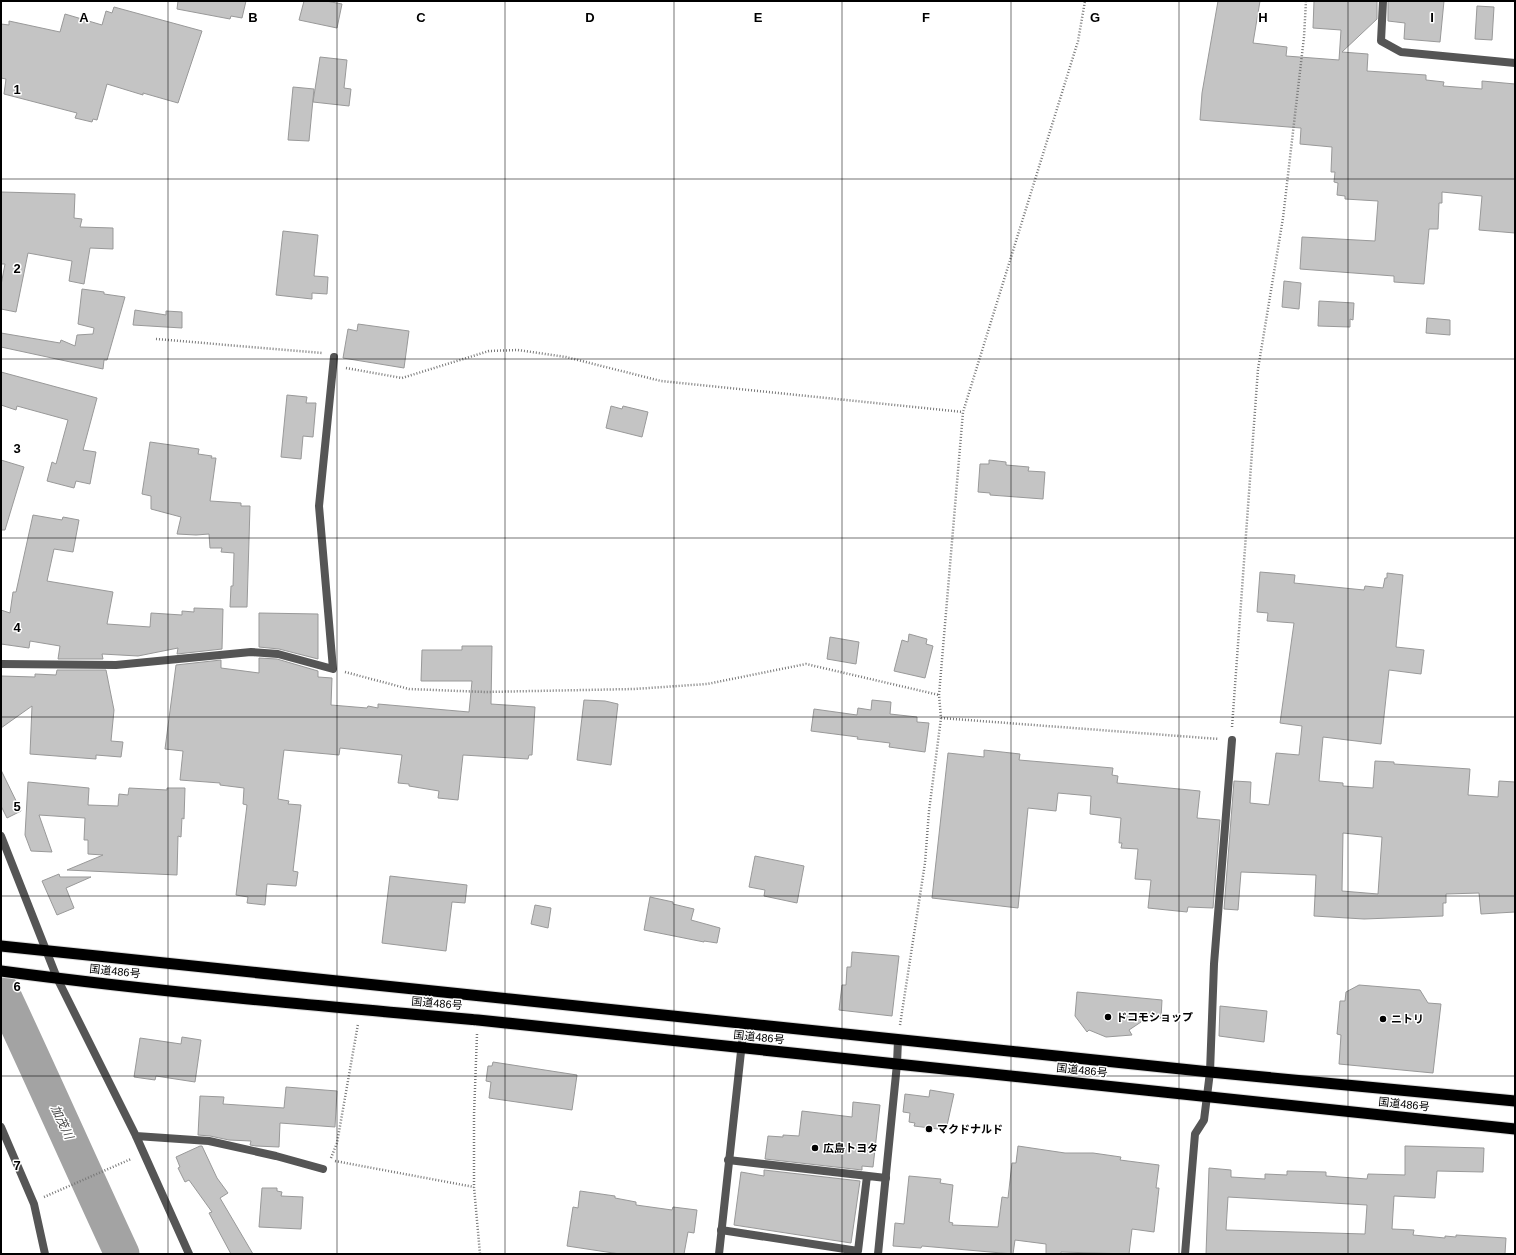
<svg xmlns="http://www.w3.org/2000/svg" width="1516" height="1255" viewBox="0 0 1516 1255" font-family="Helvetica,'Noto Sans JP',sans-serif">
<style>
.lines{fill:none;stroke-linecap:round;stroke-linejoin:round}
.river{stroke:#a3a3a3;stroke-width:35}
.building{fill:#c4c4c4;stroke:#999;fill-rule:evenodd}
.trunk-casing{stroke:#dbdbdb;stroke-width:13}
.path{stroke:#777;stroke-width:2.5;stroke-dasharray:1 2;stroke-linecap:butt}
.service{stroke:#555;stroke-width:8}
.minor{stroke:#555;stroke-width:8}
.trunk{stroke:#000;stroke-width:11}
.grid{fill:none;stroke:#000;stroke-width:1;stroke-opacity:0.55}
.poi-dot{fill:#000;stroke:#fff;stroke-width:1.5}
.labels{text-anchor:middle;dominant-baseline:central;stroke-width:3;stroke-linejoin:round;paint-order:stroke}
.street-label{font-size:11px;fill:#000;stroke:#fff}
.poi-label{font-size:11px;font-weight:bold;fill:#000;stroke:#fff;text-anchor:start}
.water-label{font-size:12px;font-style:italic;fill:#444;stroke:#fff}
.grid-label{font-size:13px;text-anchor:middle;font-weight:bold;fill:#000;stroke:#fff;stroke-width:3;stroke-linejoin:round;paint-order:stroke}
</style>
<rect width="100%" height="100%" fill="#fff"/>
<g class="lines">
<path class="river" d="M1,990C42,1077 81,1166 122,1254"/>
</g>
<path class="building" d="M178,1H246L242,18L231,16L230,19L177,9Z
M304,1H326L342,4L337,28L299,20Z
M1218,1H1260L1253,43L1287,47L1286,56L1339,60L1341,30L1313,28L1314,1H1377V19L1342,52L1368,54L1367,71L1426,75V80L1444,82L1443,86L1482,89V81L1515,84V233L1479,230L1482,196L1442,192V203H1439L1438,229H1429L1424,284L1394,282V276L1300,269L1302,237L1375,241L1378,201L1345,199V196L1337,195L1338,183L1334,182L1335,172H1331L1332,147L1300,144L1301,128L1200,120L1202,93Z
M1388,1H1444L1440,42L1404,39L1405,23L1388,21Z
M1477,6L1494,7L1492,40L1475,39Z
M114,7L202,31L178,103L143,93V95L107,84L97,120L93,119L92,122L75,118L77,113L4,94L6,79L1,78V24L9,25V21L60,32L65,14L102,25L106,11L112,13Z
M320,57L347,60L344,88L351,89L349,106L313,102Z
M293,87L314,89L309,141L288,140Z
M1,192L75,194L74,218L82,219L80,227L113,228V249L90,248L84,284L69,281L72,261L28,253L16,312L1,309V285L5,264H1Z
M283,231L318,235L314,276L328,277L327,294L312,293V299L276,295Z
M1284,281L1301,283L1299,309L1282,307Z
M82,289L104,292V294L125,297L107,360H104L103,369L1,347V333L60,343L61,340L75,346L77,335L93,334L94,328L78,324Z
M1319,301L1354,303L1353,320L1350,319V327L1318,326Z
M135,310L166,315V311L182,312V328L133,325Z
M1427,318L1450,320V335L1426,333Z
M358,324L409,331L404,368L343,358L348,329L357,331Z
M1,372L97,398L83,450L96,452L90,484L76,481L74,488L47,481L52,462L56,464L68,420L17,406L16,410L1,405Z
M287,395L307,397L306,403H316L313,437L303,436L301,459L281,457Z
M611,406L622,409L623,406L648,412L642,437L606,428Z
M150,442L199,449L198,454L212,456L211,458H216L210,501L241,503V506H250L247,607H230L231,586H233L234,553L221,552L222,548H210L209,534L196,535L177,534L181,517L151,509V496L142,494Z
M1,460L24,467L5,530H1Z
M989,460L1006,462V465L1029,467L1028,471L1045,472L1043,499L990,495V493L978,492L980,464H989Z
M33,515L62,520L63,517L79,520L73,552L54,549L47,581L113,592L107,624L150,627L151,613L182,615V611L194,612V608L223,609L222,649L177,654L178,648L138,656L102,654L103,659H58L60,646L30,641L29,648L1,644V610L10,613L13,592H16Z
M1260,572L1295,575L1294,583L1364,590L1365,586L1383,588L1385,578H1387V573L1403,575L1396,647L1424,650L1421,674L1389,670L1381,744L1323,737L1319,781L1343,783V786L1373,788L1375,761L1394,762V764L1470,769L1468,795L1498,797L1499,781L1515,782V912L1481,914L1479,893L1446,894V903H1443V916L1364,919L1314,916L1316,875L1241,872L1238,910L1224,909L1234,781L1251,782L1250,803L1269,805L1276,753L1299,755L1302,726L1280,723L1294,623L1267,621L1268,613L1257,612ZM1343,833L1382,837L1378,894L1342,891Z
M259,613L318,614V659L279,649L259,647Z
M909,634L927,639L926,644L933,646L925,678L894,671L902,640L908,642Z
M830,637L859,642L856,664L827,659Z
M462,646H492L491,704L535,707L532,755H529L528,759L463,755L458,800L438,798L439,791L409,786V784L398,783L402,755L340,748L339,755L284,750L278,799L289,801L288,804L301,805L293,871L298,872L296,886L267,884L265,905L247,903L248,897L236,895L247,805L243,804L244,788L220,785V783L180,780L183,751L165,749L176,665L221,660V668L259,673V658L277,659L318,671V677L332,678L331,705L367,708L368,706L378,708V704L469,712L472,681H421L422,650H462Z
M57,670H106L114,710L111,741L123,742L121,757L96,755V759L30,754L32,706L1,728V676L35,677V674L56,675Z
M584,700L605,701L618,704L611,765L577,760Z
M872,700L891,702L890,714L917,717V722L929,723L925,752L889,747L890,743L857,739L858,737L811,731L814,709L857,715L858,708L871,710Z
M984,750L1020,754L1019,760L1113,768L1112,775L1118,776L1117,783L1200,791L1197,818L1220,820L1213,908L1188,907L1187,912L1148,908L1151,880L1135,879L1138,849L1121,848L1122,843H1119L1121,818L1090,814L1091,796L1058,793L1056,811L1028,808L1018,908L932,898L948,753L984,757Z
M1,770L21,811L7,818L1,806Z
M28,782L89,788L88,805L118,806L119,794L128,795L129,788L167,790V788H185L184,819L182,818L181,837L178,836L177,875L67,870L103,855L88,854V840H84L85,818L39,815L52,852L31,851L25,835Z
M755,856L804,866L797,903L764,896L765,890L749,887Z
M59,874L60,877H91L66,888L74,908L57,915L42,881Z
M390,876L467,885L465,903L452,902L446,951L382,943Z
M650,897L673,902V904L694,909L691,920L720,928L717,943L704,941V942L644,930Z
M535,905L551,908L548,928L531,924Z
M852,952L899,956L892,1016L839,1010L842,985H846L847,967H851Z
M1359,985L1420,990L1428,1003L1441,1004L1433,1073L1339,1064L1341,1035L1337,1034L1340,1001H1345L1346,992Z
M1077,992L1162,1000L1161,1018L1145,1016L1141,1022L1129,1030L1132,1035L1106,1037L1089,1030L1087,1032L1075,1016Z
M1220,1006L1267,1011L1264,1042L1219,1036Z
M182,1037L201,1040L195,1082L156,1076L155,1080L134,1077L140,1038L181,1044Z
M493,1062L577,1075L572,1110L489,1098L491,1082L486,1081L488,1066H492Z
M286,1087L337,1091L335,1127L280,1123L279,1147L256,1146L250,1145L251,1141L229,1140L210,1136L198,1135L200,1096L224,1097L223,1104L284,1108Z
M930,1090L954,1094L946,1130L914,1126L915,1123L909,1122L910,1113L903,1112L905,1094L929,1097Z
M853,1102L880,1105L873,1167L862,1166V1170L765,1159L768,1136L783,1137V1135L799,1136L802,1111L852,1117Z
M200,1146H202L217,1178L228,1193L220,1198L253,1254H231L209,1213L212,1212L189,1180L185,1182L178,1168L180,1167L176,1157Z
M1018,1146L1065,1153H1093L1121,1157L1120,1160L1159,1165L1156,1188H1159L1154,1232L1132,1229L1129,1254L1061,1252V1254H1046V1244L1015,1240L1013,1254L922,1246L921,1248L893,1246L895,1223L904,1224L909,1176L941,1179L940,1183L953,1185L949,1222L953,1223L952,1225L998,1227L1002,1197L1008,1198L1012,1163H1016Z
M1405,1146L1484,1148L1483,1172L1437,1171L1435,1198L1394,1196L1392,1229L1414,1230L1413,1235L1445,1238V1236L1456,1237V1235L1506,1238L1505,1254H1206L1209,1168L1231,1170V1177L1265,1179V1174L1287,1175V1171L1326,1172V1176L1367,1179L1368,1174L1405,1175ZM1228,1197L1367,1205L1365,1234L1226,1230Z
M764,1170L860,1181L851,1243L734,1225L741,1172L764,1176Z
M262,1188H277V1191L282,1192L281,1196L303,1197L301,1229L259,1227Z
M580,1191L615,1196V1198L636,1202V1205L672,1210L673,1207L697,1210L694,1233L688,1232L684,1254H620L567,1246L573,1207L578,1208Z"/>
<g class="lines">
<g class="trunk-casing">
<path id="trunk" d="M1,946L1210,1072L1515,1101
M1,971C159,992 319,1006 478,1020L1515,1129"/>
</g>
<path class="path" d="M156,339L322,353
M346,368L402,378L489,351L518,350L566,357L661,381L963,412
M345,672L409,689L485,692L634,689L707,684L806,664L939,695
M941,718L1219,739
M1232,727L1258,369L1283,218L1304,37L1306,1
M900,1025L925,863L929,811L941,718L939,695L963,412L1078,41L1085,1
M477,1034L474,1115V1187L480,1254
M331,1158L337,1143L358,1024
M335,1161L474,1187
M44,1197L131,1159"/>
<path class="service" d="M728,1160L886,1178
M721,1230L858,1251L867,1176"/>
<path class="minor" d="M1383,1L1381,41L1401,52L1515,63
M1,664L116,665L251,652L278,654L333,669L319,506L334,357
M1,836L57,978L136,1136L189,1254
M1,1127L34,1204L45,1254
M136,1136L209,1141L276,1156L323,1169
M719,1254L744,1024
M878,1254L897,1064L898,1040
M1185,1254L1195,1134L1204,1120L1210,1072L1214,964L1232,740"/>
<use href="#trunk" class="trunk"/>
</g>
<path class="grid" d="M168,1V1254M337,1V1254M505,1V1254M674,1V1254M842,1V1254M1011,1V1254M1179,1V1254M1348,1V1254M1,179H1515M1,359H1515M1,538H1515M1,717H1515M1,896H1515M1,1076H1515"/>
<g class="poi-dot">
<circle cx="1108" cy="1017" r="4"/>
<circle cx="1383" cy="1019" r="4"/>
<circle cx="929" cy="1129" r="4"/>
<circle cx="815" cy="1148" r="4"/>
</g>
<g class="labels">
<g class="street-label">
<text transform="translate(115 971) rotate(6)">国道486号</text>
<text transform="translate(437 1003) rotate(5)">国道486号</text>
<text transform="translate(759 1037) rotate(6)">国道486号</text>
<text transform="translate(1082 1070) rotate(6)">国道486号</text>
<text transform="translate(1404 1104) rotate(6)">国道486号</text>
</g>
<g class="poi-label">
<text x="1116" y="1017">ドコモショップ</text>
<text x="1391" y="1019">ニトリ</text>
<text x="937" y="1129">マクドナルド</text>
<text x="823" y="1148">広島トヨタ</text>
</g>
<g class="water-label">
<text transform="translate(62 1122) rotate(65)">加茂川</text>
</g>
</g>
<g class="grid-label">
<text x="84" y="22">A</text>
<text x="253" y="22">B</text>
<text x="421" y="22">C</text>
<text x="590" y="22">D</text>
<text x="758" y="22">E</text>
<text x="926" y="22">F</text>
<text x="1095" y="22">G</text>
<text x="1263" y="22">H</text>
<text x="1432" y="22">I</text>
<text x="17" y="94">1</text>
<text x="17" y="273">2</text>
<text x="17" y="453">3</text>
<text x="17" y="632">4</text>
<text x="17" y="811">5</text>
<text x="17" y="991">6</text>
<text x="17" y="1170">7</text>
</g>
<rect width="1516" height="1255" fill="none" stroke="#000000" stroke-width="4"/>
</svg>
